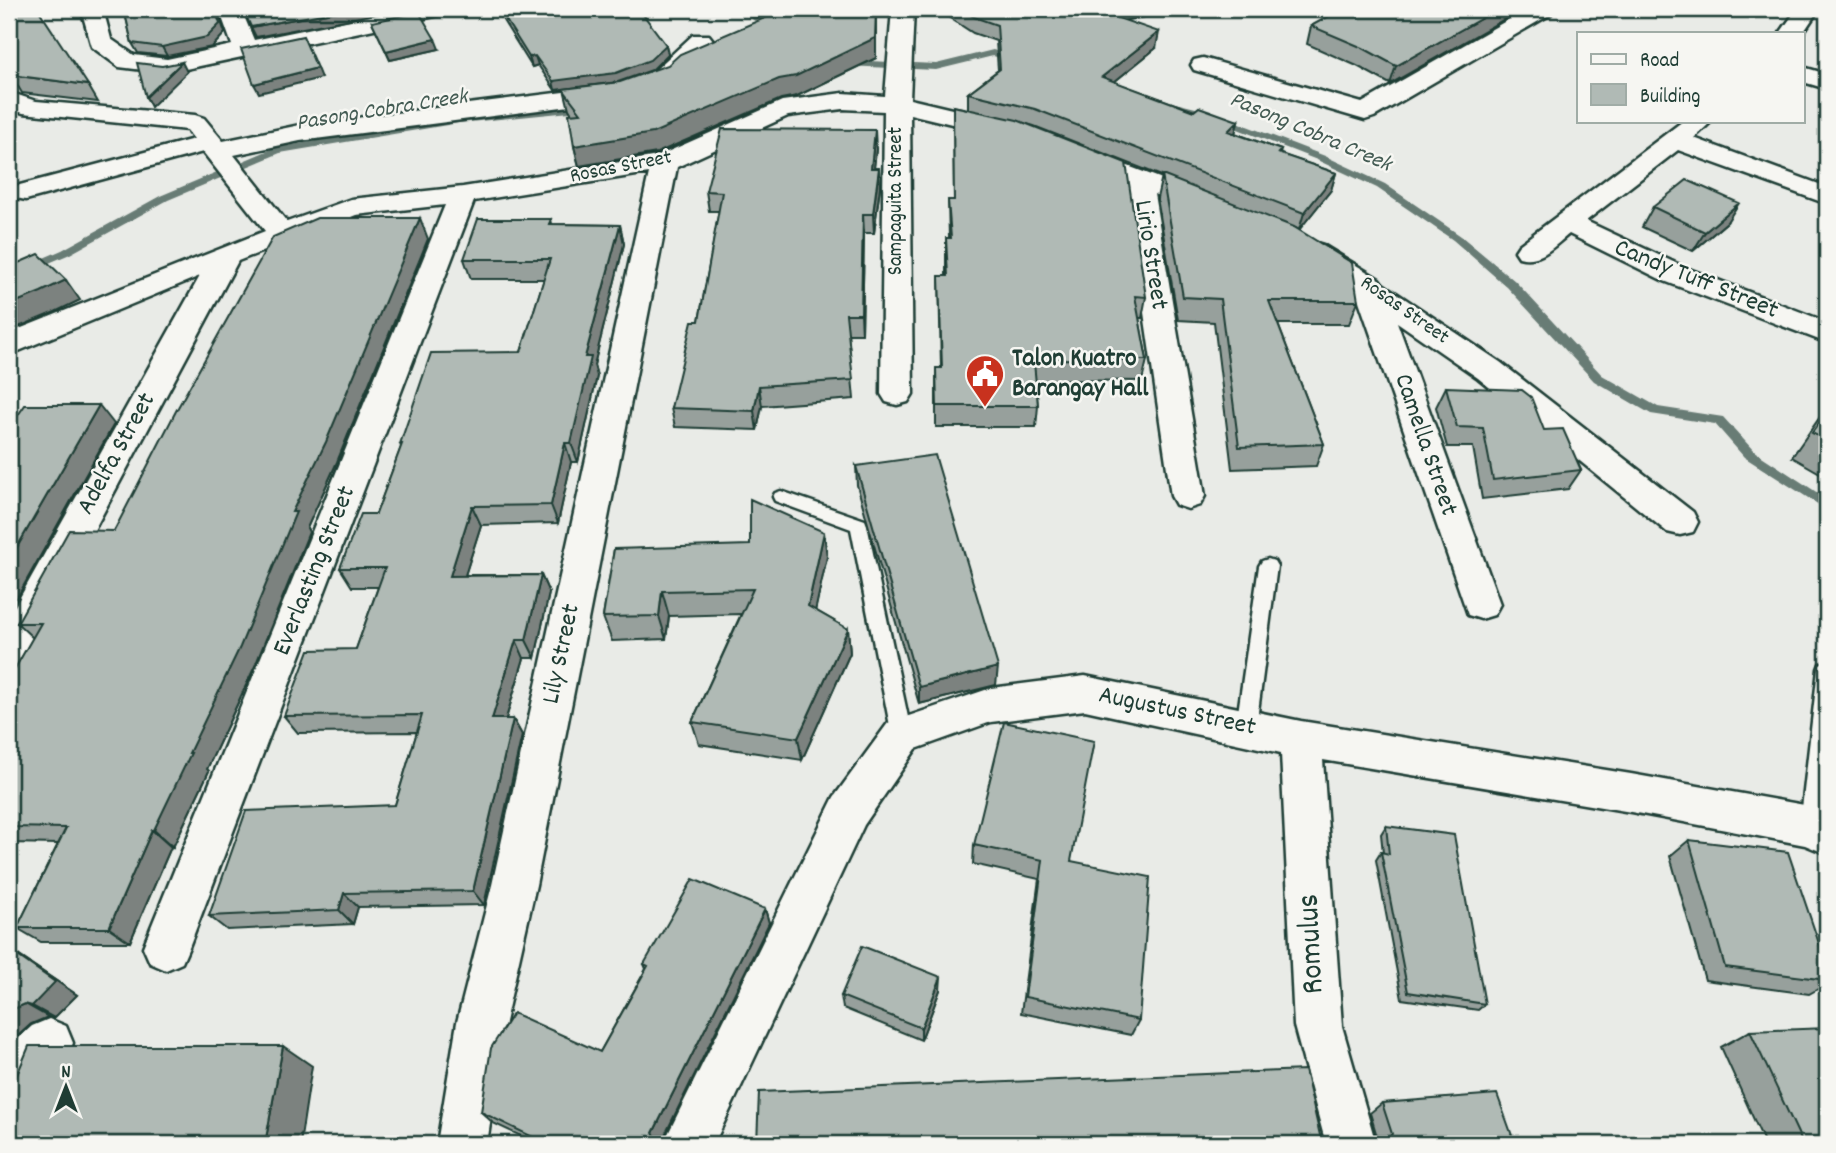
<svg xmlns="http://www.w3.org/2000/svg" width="1836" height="1153" viewBox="0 0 1836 1153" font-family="Dekko,sans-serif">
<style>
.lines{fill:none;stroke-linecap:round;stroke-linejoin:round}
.stream{fill:#687c75;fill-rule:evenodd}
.lane-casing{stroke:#1f3d34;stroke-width:5}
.street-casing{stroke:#1f3d34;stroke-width:5}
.lane{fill:#f6f6f2;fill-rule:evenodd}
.street{fill:#f6f6f2;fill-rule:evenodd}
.wall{fill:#97a09c;stroke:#1f3d34;stroke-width:2}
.shaded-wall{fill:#7b827f;stroke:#1f3d34;stroke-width:2}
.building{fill:#b0bab5;stroke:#1f3d34;stroke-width:2}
.labels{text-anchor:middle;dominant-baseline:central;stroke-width:5;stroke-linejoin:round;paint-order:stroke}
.far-street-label{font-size:21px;fill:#1f3d34;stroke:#f6f6f2}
.far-water-label{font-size:23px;font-style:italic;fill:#445c54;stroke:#f6f6f2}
.street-label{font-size:26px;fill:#1f3d34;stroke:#f6f6f2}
.poi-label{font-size:26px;font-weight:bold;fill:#1f3d34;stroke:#f6f6f2;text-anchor:start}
.near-street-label{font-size:32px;fill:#1f3d34;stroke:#f6f6f2}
</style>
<rect width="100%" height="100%" fill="#e9ebe7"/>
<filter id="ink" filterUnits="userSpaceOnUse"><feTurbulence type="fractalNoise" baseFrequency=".0143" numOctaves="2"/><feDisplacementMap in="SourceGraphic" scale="14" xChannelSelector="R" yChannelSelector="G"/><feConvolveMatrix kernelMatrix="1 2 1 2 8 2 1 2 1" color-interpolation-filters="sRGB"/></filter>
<g filter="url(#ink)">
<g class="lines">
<path class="stream" d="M745,9H753L758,15L778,30L771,32L752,19Z
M993,50L1020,59L1015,62L993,56L936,70L846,66L841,63L846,60L936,64Z
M1175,103L1208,111L1325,156L1385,184L1461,236L1515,281L1602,375L1658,407L1723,417L1754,451L1827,499V510L1744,457L1715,424L1651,414L1594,381L1507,287L1453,240L1377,188L1317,160L1202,115L1172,108V104Z
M587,105L590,106V110L459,123L280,153L168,200L70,254L9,280V273L62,250L160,196L274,148L459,117Z"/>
<g class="lane-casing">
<path id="lane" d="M781,491L865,520L867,525L912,736L909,742L902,744L895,742L892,736L851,529L775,501L773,497L775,493Z
M1268,559L1274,561L1277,566L1256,727L1253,733L1246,735L1239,733L1236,727L1259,566L1262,561Z
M1827,661V757L1820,826L1817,833L1810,835L1803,833L1800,826L1818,669L1820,664Z"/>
</g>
<g class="street-casing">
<path id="street" d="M81,9H103L111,39L134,55L167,59L232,45L219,9H241L254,40L404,9H446L443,14L435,16L167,73L119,67L92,47Z
M892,9H914L910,99L1011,123L1015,128L1011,133L1002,136L910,114L913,394L908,402L897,405L886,402L881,394L884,111L843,109L788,116L677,167L536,885L505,1022L487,1144H437L457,1022L492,885L649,173L474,201L189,947L182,963L166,970L150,963L143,947L445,205L356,215L238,261L23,663L9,668V617L200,276L9,355V333L265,231L203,152L26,200L16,198L12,192L16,186L194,139L187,130L23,113L9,108V92L36,101L195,115L204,118L223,141L300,125L619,85L653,72L693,35H709L713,40L671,82L624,99L300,141L234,155L287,222L351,199L463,187L658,156L782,101L843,93L885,96Z
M1085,9H1157L1154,14L1118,20L1088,14Z
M1527,9H1554L1551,14L1374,117L1365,120L1194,70L1191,65L1194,60L1203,58L1362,103Z
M1797,9H1819L1803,33H1780Z
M1803,67L1827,74V89L1803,82Z
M1683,121H1712L1694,138L1827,187V204L1678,150L1586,221L1684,267L1827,322V343L1664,281L1569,234C1553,247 1540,263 1519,257L1515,251L1519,245Z
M1083,149L1215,199L1219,205L1215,211L1205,213L1195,211L1154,194L1205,496L1200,505L1188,509L1176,505L1171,496L1125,183L1074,163L1070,157L1074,151Z
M1313,242L1323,245L1379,279L1383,284L1500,362L1693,512L1698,522L1693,532L1680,535L1667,532L1478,378L1397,322L1500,604L1494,615L1481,619L1468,615L1357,295L1303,257L1299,251L1303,245Z
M1085,676L1301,721L1631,774L1810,806L1827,813V854L1805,845L1631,812L1323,760L1342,1026L1376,1144H1326L1294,1026L1281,753L1085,710L991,722L916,749L864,825L714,1144H663L834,797L888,723L991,688Z
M49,1019L66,1026L73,1043C62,1070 36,1094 9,1104V1047L32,1026Z"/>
</g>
<use href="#lane" class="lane"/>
<use href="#street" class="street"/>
</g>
<path class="wall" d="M124,9H217V10L225,33L212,47L167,56L138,53L132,43Z
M497,9H639L668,54L652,70L623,81L876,58L797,96L781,99L657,153L579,166L574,146L572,114L569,109L564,89L555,90L538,65L532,67L499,14Z
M936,9H1092L1156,48L1114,82L1194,111L1238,121L1235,133L1281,150L1280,154L1336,173L1331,190L1299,230L1295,228L1358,301L1349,324H1278L1324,444L1316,466L1232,469L1214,322L1178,320L1157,198L1162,176L1034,126L1024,123L1146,297L1142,318H1139L1147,360L1142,381L1050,380V384H1036L1038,406L1036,427H936V368H941L939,276H946V238H949L948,200H954L953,106L968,109V93L998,70L996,41L973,33Z
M1522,9L1390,84L1357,66L1307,44L1311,26Z
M372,22L439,49L390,60Z
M11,75L88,85L98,102L22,93Z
M876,149L874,168H879L880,187L874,233H864L862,334H848L854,399L762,406L757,430L675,427L671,408L699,321L719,211H709L706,191Z
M1653,207L1727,222L1693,251L1642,227Z
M551,219L552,224L620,225L624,244L594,365L597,376L578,462H571L558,523L481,525L465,575H541L549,593L535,658H524L506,719H513L522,735L484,905L358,907L353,924L227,930L209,916L395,805L417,732L298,733L284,716L356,649L378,587H352L340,568L376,514L401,447L400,444L521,352L544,279H471L464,259Z
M428,239L337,462L307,528L309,532L255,666L207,769L209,771L173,847H171L130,942H41L17,928L58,844L9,843V679L33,638L17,623L114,531Z
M1446,387L1544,430L1581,470L1568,489L1482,499L1473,447H1447L1436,407Z
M1827,407V477L1792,457Z
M856,466L996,685L919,704L857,485Z
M614,549L827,557L815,610L848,629L850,653L802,760L699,744L692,722L741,614L669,616L666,639L612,641L603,617Z
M1386,826L1485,1004L1478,1010L1402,999L1376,860L1381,852L1383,853L1381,834Z
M1689,840L1827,967V984L1809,994L1705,980L1670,856Z
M974,845L1071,861L1139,1020L1131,1035L1021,1013L1039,879L973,864Z
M765,909L769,923L664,1137L676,1144H538L493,1123L481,1112L600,1052L646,969L644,964Z
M9,949L77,995L54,1018L48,1017L31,1024L9,1044Z
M940,990L921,1040L843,1008L841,996Z
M1750,1031L1827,1144H1765L1721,1047Z
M1382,1103L1515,1144H1373L1378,1140L1370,1113Z"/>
<path class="shaded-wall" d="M215,9H217V10L225,33L212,47L167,56L162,47Z
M349,9H402L256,37L251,27Z
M876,9V58L797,96L781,99L657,153L579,166L574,146Z
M1498,9H1522L1390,84L1396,66Z
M1159,32L1156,48L1099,94L1102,77Z
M435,39L439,49L390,60L386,51Z
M666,45L668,54L652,70L618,82L555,90L553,81Z
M535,56L538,65L532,67L529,57Z
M182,62L187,72L151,107L146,97Z
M317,68L321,78L259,93L254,84Z
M1238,121L1234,138L1228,131Z
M875,130L876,149L872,187L871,168Z
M879,168L880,187L874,233L873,214Z
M1336,173L1331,190L1299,230L1304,213Z
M1739,203L1727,222L1693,251L1705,232Z
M863,214L864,233L862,334L861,314Z
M420,218L428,239L337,462L307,528L309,532L255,666L207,769L209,771L173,847L154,830L189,753L292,512Z
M620,225L624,244L594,365L597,376L578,462L571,443L585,357Z
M66,280L80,300L55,312L9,331V305Z
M759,386L762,406L757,430L754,411Z
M99,405L114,424L9,612V561Z
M565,443L571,462L558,523L551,505Z
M472,506L481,525L459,594L450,576Z
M824,532L827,557L811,630L808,606Z
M541,575L549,593L535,658L526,640Z
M662,591L669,616L666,639L659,616Z
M848,629L850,653L802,760L798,738Z
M516,640L524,658L501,735L492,719Z
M998,667L996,685L919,704V687Z
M513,719L522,735L484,905L473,891Z
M152,830L171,847L130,942L109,928Z
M344,893L358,907L353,924L339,910Z
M765,909L769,923L661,1143L653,1133Z
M9,949L77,995L54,1018L32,1006Z
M941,977L940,990L921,1040V1028Z
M25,1004L48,1017L31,1024L9,1044V1011Z
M283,1046L312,1066L300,1144H265Z
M671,1137L676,1144H667Z"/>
<path class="building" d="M9,9H38L88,85L11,75L9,69Z
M124,9H215L220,24L207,37L162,47L132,43Z
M243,9H349L251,27Z
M499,9H639L666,45L650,60L616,73L553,81L535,56L529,57Z
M786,9H876L875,38L796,76L779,79L653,133L574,146L569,114L581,113L563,89L620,82L668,65L680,54Z
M961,9H1092L1159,32L1102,77L1194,111L1199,107L1238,121L1228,131L1281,150L1278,153L1336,173L1304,213L1035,109L968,93L1000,69L997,25L974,17Z
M1342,9H1498L1396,66L1363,48L1311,26Z
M419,12L435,39L386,51L372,22Z
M303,36L317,68L254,84L241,49Z
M182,62L146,97L137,63L162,66Z
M953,106L1017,120L1126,163L1146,297L1135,296L1147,360L1052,359L1053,362H1034L1038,406H937L936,368H942L939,276H948L946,238H951L948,200H954Z
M722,129L875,130L871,168H879L873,214H863L861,314H846L853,380L759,386L754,411L671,408L692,321H699L722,192L706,191Z
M1162,175L1294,227L1352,263L1358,301H1269L1324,444L1239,447L1220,299L1183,297Z
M1687,180L1739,203L1705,232L1653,207Z
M317,218H420L326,442L292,512H296L240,647L189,753H191L154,830H152L109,928H17L66,828L9,827V679L41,623H17L69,530L114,531L176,411L273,237Z
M478,219H551L549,224L620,225L585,357H591L571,443H565L551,505L472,506L450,576L541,575L526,640H516L492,719H513L473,891L344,893L339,910L209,916L246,811L395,805L422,715L284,716L309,650L356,649L385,568H340L361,514H376L402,444H400L431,353L521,352L550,259H464Z
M39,254L66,280L41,292L9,305V267Z
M1446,387L1522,390L1531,397L1544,430L1563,429L1581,470L1493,480L1483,428L1457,427Z
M25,405H99L9,561V418H16Z
M1827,412V441L1812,433Z
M935,455L998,667L919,687L856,466Z
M750,499L824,532L808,606L848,629L798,738L692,722L753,589L662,591L659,616L603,617L614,549L750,545Z
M1004,722L1094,741L1071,861L1150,877L1139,1020L1025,997L1043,860L974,845Z
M1386,826L1454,835L1485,1004L1408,992L1381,852L1389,854Z
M1689,840L1788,852L1827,967V980L1725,967Z
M693,879L765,909L653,1133L656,1137H671L667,1144H547L481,1112L491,1048L513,1013L600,1052L648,966L644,964Z
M862,946L941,977L921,1028L841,996Z
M9,950L55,982L32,1006L25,1004L9,1011Z
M1827,1028V1144H1803L1750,1031Z
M29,1046H283L265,1144H9V1094Z
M1305,1070L1322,1144H757L759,1092Z
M1497,1094L1515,1144H1385L1382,1137H1389L1392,1134L1382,1103Z"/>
</g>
<defs>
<g id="civic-pin" transform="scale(2.0125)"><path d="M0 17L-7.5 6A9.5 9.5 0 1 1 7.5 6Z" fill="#c8321e" stroke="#f6f6f2"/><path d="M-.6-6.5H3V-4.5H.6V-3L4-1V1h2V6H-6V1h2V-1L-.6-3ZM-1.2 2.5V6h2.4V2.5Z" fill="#fff"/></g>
</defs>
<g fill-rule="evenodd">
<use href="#civic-pin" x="985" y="374"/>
</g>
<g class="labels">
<g class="far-street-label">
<text transform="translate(621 168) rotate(-11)">Rosas Street</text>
<text transform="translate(897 201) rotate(-90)">Sampaguita Street</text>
<text transform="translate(1404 311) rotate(35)">Rosas Street</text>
</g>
<g class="far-water-label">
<text transform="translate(382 111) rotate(-9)">Pasong Cobra Creek</text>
<text transform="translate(1310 133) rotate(23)">Pasong Cobra Creek</text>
</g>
<g class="street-label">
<text transform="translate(1150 255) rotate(81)">Lirio Street</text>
<text transform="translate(1696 280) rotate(22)">Candy Tuff Street</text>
<text transform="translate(1425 445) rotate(71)">Camella Street</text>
<text transform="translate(117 454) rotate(-61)">Adelfa Street</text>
<text transform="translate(315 571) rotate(-68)">Everlasting Street</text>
<text transform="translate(562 654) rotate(-78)">Lily Street</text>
<text transform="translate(1177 712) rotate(12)">Augustus Street</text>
</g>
<g class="poi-label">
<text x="1012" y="359">Talon Kuatro<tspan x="1012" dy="30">Barangay Hall</tspan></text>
</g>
<g class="near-street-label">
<text transform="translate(1313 944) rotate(-93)">Romulus</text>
</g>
</g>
<rect width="1836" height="1153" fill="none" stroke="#f6f6f2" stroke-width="35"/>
<rect x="18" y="18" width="1801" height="1118" fill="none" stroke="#1f3d34" stroke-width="2.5" filter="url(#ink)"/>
<rect x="1577" y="32" width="228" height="91" fill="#f6f6f2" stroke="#a0aca6" stroke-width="2"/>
<rect x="1591" y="54" width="35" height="10" fill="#f6f6f2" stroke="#a0aca6" stroke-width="2"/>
<text x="1640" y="66" font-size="21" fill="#1f3d34">Road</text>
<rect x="1591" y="84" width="35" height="21" fill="#b0bab5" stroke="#a0aca6" stroke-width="2"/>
<text x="1640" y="102" font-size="21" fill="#1f3d34">Building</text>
<g transform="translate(66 1087)" stroke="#f6f6f2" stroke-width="5" paint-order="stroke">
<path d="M0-5L12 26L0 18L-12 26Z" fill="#1f3d34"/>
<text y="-10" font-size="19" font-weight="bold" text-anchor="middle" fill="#1f3d34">N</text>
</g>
</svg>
